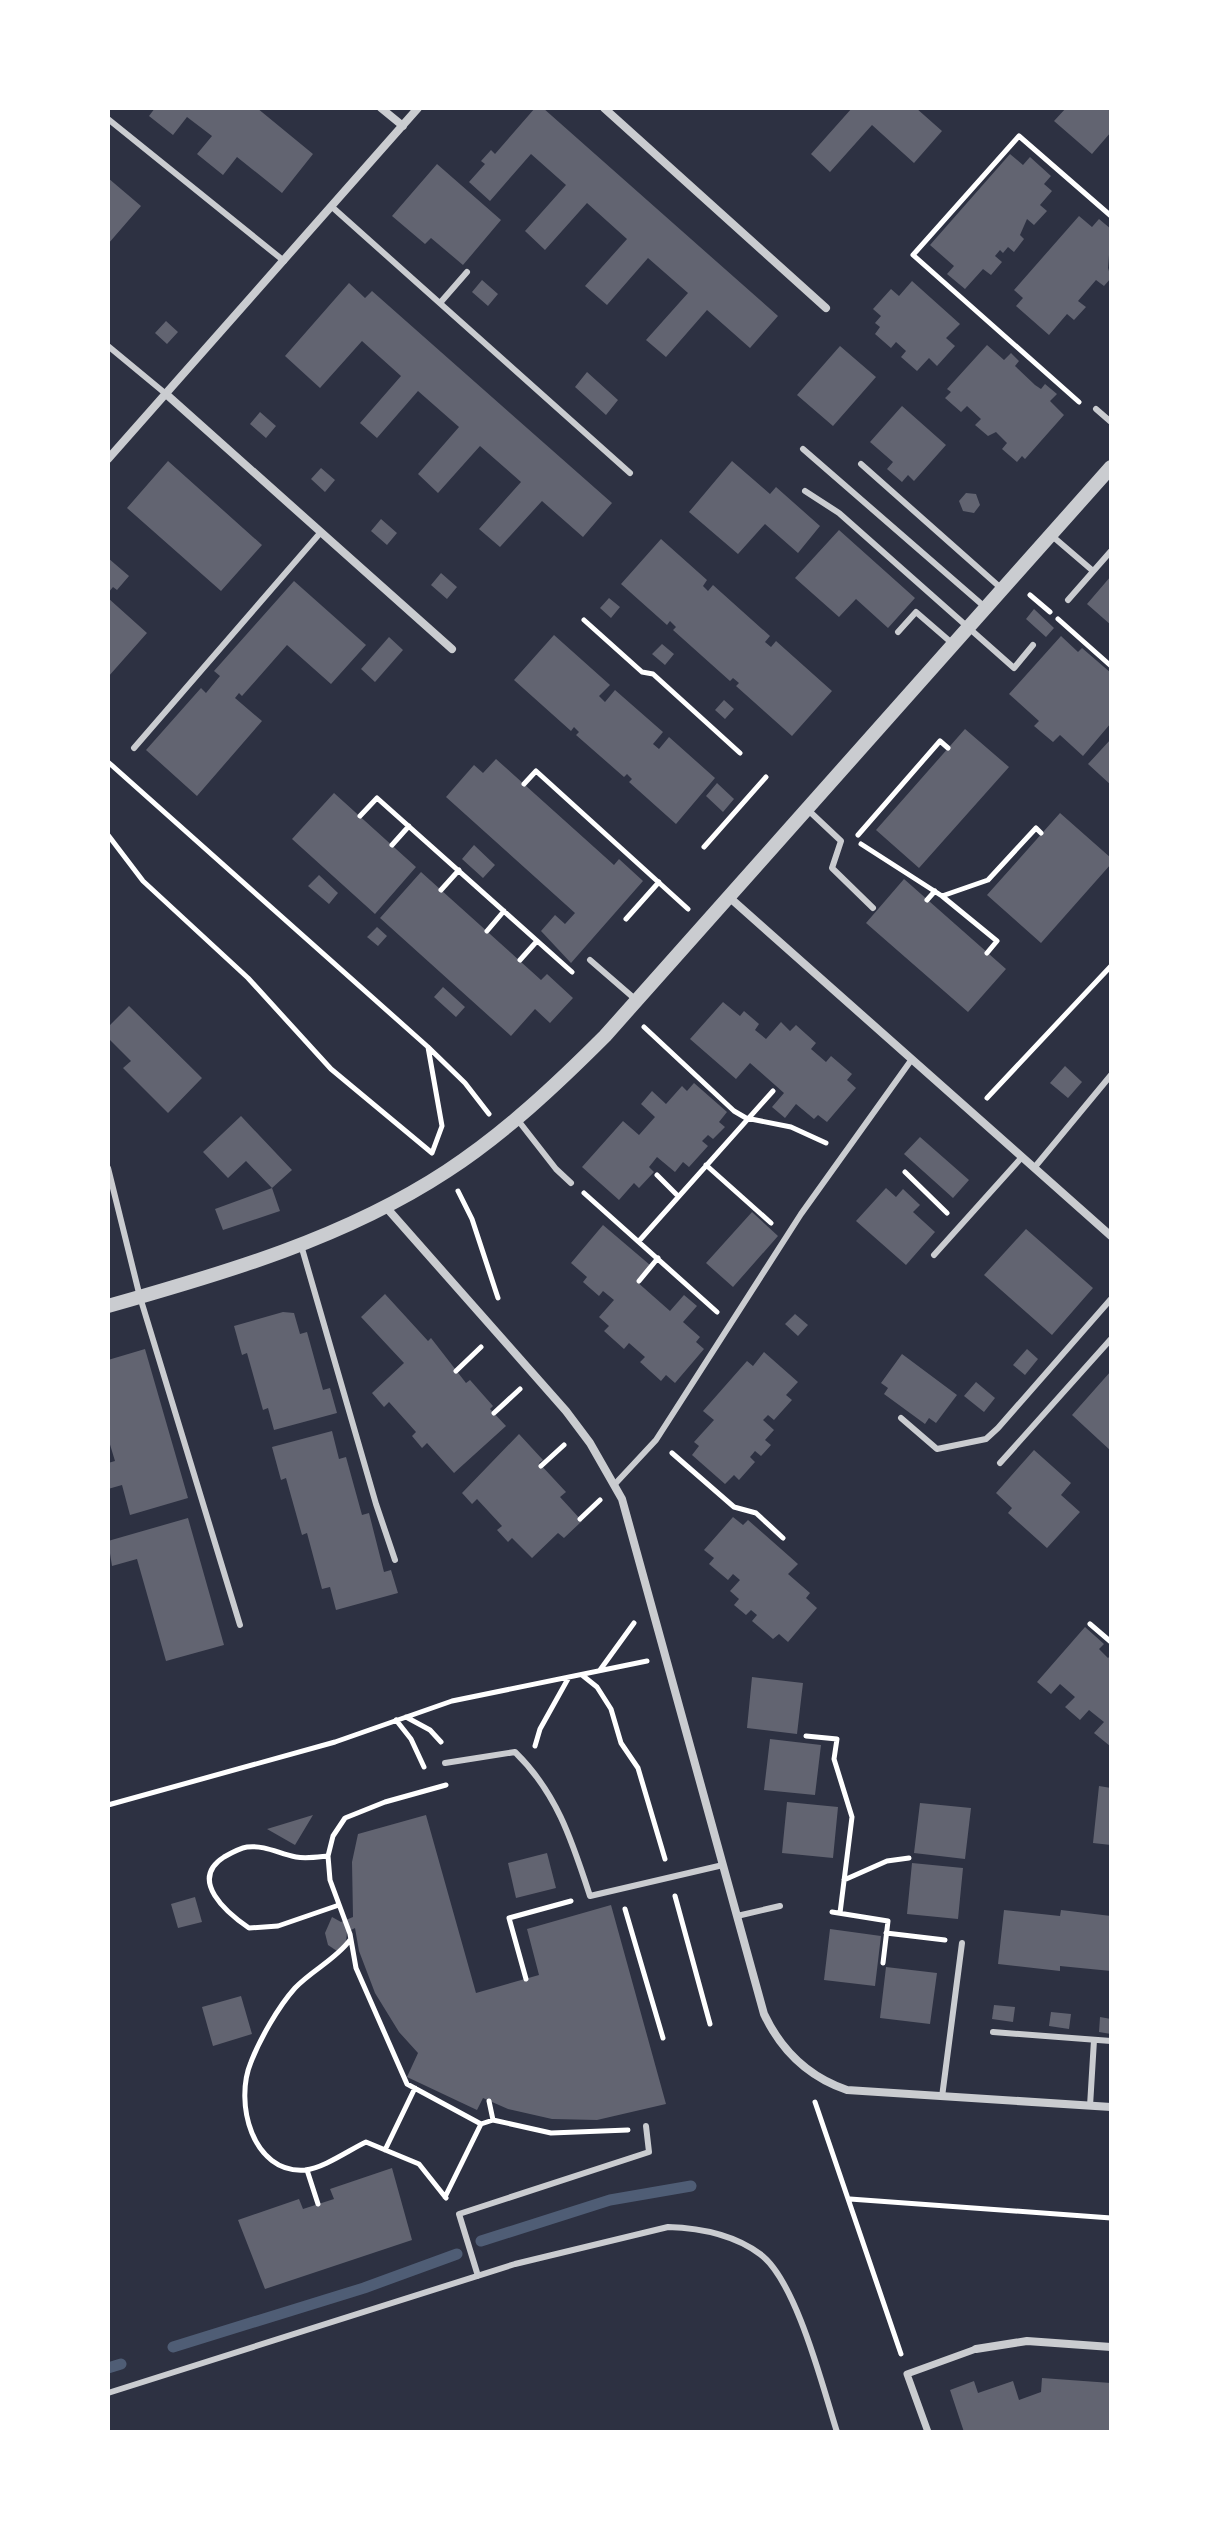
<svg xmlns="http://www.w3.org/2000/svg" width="1219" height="2540" viewBox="0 0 1219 2540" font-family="Inter,sans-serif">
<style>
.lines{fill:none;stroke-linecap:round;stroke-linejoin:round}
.stream{stroke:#4f5d75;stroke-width:11}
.building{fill:#626471}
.path{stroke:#fff;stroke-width:5}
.service{stroke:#caccd0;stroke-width:6}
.pedestrian{stroke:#caccd0;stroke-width:7}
.minor{stroke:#caccd0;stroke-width:8}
.tertiary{stroke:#caccd0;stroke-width:14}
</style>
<rect width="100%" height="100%" fill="#2d3142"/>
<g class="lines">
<path class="stream" d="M481,2241L610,2200L691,2186
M173,2347L364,2288L457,2254
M108,2368L121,2364"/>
</g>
<path class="building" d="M155,108H257L313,154L282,193L237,157L223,175L197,154L212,136L187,117L173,135L149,116Z
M535,108H543L778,316L750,348L707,310L666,357L646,340L688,293L648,258L607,305L585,286L627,239L587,203L545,250L525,231L566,185L531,154L490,201L469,182L485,164L481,161L491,150L495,154Z
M852,108H916L942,131L914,163L872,125L830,172L811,154Z
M1066,108H1111V132L1092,154L1054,121Z
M1010,154L1023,165L1030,157L1051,176L1044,184L1052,191L1040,205L1047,211L1034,225L1027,219L1020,235L1024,239L1014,252L1008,247L1003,253L1000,250L995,256L1002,262L991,275L983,269L965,289L947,274L954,266L930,245Z
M437,164L501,220L463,265L431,238L425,244L392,216Z
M108,178L141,206L108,244Z
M1079,216L1092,227L1099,219L1111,229L1108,268L1111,278L1104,286L1096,280L1078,301L1086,307L1074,320L1067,314L1049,335L1016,306L1023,298L1014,290Z
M482,280L498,294L488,306L472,292Z
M912,281L960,324L946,338L955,346L937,366L929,358L917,371L901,357L906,351L896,342L891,348L875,334L880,327L875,323L881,316L873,309L891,289L899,296Z
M349,283L365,298L372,291L612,503L583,537L542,501L500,547L479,529L521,482L480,446L438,493L418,474L459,427L418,391L377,438L360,423L401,376L362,341L320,388L285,356Z
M166,321L178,332L167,344L155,333Z
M987,345L1004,360L1011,353L1019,361L1015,366L1035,385L1041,389L1045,384L1057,394L1050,401L1064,415L1025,459L1022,456L1017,462L1002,449L1007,443L996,432L988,436L975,425L981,419L967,406L961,412L945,398L951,392L947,389Z
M840,346L876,377L833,426L797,395Z
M587,372L618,400L606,415L575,387Z
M902,406L946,445L914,481L908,475L902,482L887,469L893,462L870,442Z
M260,412L276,426L266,438L250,424Z
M168,461L262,545L221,591L127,508Z
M732,461L770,494L776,487L820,526L798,553L765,524L738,554L689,512Z
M321,468L335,480L325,492L311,479Z
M966,493L976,494L980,505L974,513L963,511L959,501Z
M381,519L397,533L387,545L371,531Z
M839,530L915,598L888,628L856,599L839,617L795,578Z
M661,539L707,580L703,586L708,591L713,585L770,636L765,642L771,647L776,641L832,691L792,736L736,686L739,683L733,678L730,681L673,630L676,627L670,621L667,625L621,584Z
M108,558L129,576L117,590L113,587L108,593Z
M441,573L457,587L447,599L431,585Z
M1111,576V625L1087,604Z
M294,581L366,645L331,684L287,645L242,696L239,693L235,698L262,721L197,796L146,750L201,688L206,693L220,676L214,671Z
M108,598L147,633L108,677Z
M609,598L620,607L611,618L600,608Z
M1034,609L1054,628L1046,637L1026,619Z
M554,635L610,685L599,696L605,702L615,690L663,732L653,744L659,749L669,737L715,778L676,824L629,782L632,779L627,774L624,777L576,735L579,732L574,727L571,731L514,680Z
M1061,636L1078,652L1082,648L1111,673V723L1083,756L1060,735L1053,742L1034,726L1039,721L1009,694Z
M389,637L403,650L375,682L361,669Z
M662,644L674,654L665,665L652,654Z
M724,700L734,709L725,719L715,710Z
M965,729L1009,767L919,868L876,830Z
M1111,739V785L1088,764Z
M496,759L614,865L619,859L643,881L571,963L541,931L555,915L565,924L575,913L446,797L474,765L483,773Z
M717,783L734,799L723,812L706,796Z
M334,793L416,867L375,914L292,839Z
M1060,813L1111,858V864L1041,943L987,895Z
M474,845L495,865L483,878L462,859Z
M421,872L541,980L547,974L573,998L550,1023L535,1009L511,1036L380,918Z
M319,875L338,893L329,904L308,886Z
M904,879L1006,969L968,1012L866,923Z
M377,927L387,936L378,946L367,937Z
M443,987L465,1007L456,1017L434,997Z
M723,1002L740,1016L744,1011L759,1024L755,1030L766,1039L781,1022L790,1031L796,1025L816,1043L811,1049L826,1062L831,1056L852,1074L847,1080L856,1088L827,1122L818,1115L814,1119L796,1104L785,1118L772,1107L784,1093L750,1063L736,1079L690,1039Z
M129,1006L202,1078L168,1113L123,1068L131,1061L108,1038V1027Z
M1065,1066L1082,1082L1068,1098L1050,1083Z
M694,1083L727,1112L719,1122L725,1127L713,1139L708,1135L702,1141L708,1146L689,1167L683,1162L675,1172L657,1157L649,1167L654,1172L639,1188L634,1183L619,1200L582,1167L623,1121L639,1135L655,1117L641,1104L652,1091L666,1104L682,1086L687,1091Z
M241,1116L292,1170L272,1188L246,1161L228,1178L203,1152Z
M920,1137L969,1180L953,1198L904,1154Z
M272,1188L280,1211L223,1230L215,1209Z
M886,1188L896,1197L903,1189L920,1205L913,1212L935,1232L906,1265L856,1221Z
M752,1212L778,1236L733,1287L706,1263Z
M603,1225L650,1265L636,1281L670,1311L684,1295L697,1306L683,1322L700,1337L696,1342L704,1349L675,1383L666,1375L661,1381L640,1362L645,1357L629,1343L624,1349L604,1331L609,1326L599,1317L614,1300L603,1291L599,1296L583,1282L587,1277L571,1263Z
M1026,1229L1093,1288L1052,1335L984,1275Z
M385,1294L428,1341L431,1338L466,1383L470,1380L493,1406L490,1409L506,1426L454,1473L427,1443L422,1448L412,1436L416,1432L389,1402L384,1407L372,1393L404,1363L361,1317Z
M283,1312L294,1313L300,1334L307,1332L323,1390L330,1388L337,1413L274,1430L268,1408L263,1410L247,1353L242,1355L234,1326Z
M795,1314L808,1325L798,1336L785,1324Z
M145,1349L188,1498L130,1515L122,1485L108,1489V1463L115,1461L108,1438V1360Z
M1027,1349L1038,1359L1025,1375L1013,1365Z
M764,1352L798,1382L786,1395L792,1400L774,1420L768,1415L763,1420L774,1430L765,1440L771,1445L761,1456L755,1451L750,1457L755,1462L739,1480L734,1475L725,1484L692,1455L699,1446L694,1442L714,1420L703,1411L747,1361L753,1366Z
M902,1354L957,1395L936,1423L929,1418L925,1424L884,1394L888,1388L881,1383Z
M1111,1371V1451L1072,1415Z
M976,1382L995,1398L984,1412L964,1396Z
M332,1431L339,1459L346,1457L362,1515L369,1513L384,1572L391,1570L398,1593L336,1610L330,1587L322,1589L307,1533L302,1535L286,1478L281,1480L272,1447Z
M519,1434L543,1460L539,1463L566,1492L560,1497L582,1521L564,1538L558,1533L532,1558L512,1538L508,1542L497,1530L502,1526L477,1499L472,1504L462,1493Z
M1034,1450L1071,1483L1061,1495L1080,1512L1047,1548L1008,1513L1012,1508L996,1493Z
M733,1517L743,1525L748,1520L798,1564L788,1574L810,1593L806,1598L817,1608L788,1642L779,1634L773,1639L752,1621L757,1615L751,1610L746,1615L734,1605L739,1599L730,1591L740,1580L733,1574L728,1580L709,1564L714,1558L704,1550Z
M188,1518L224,1645L166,1661L137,1559L112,1566L108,1541Z
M1085,1627L1104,1644L1099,1649L1108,1658L1111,1655L1110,1746L1094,1733L1104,1722L1089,1710L1080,1720L1065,1707L1075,1697L1060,1684L1051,1694L1037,1682Z
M752,1677L803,1683L797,1734L747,1728Z
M770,1739L821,1745L815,1795L764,1790Z
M1099,1786L1111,1788V1845L1093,1843Z
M787,1802L838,1807L833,1858L782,1853Z
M920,1803L971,1808L965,1859L914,1853Z
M313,1815L295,1845L267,1829Z
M426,1815L476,1993L539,1975L527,1929L611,1905L666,2104L597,2120L552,2119L508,2109L483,2098L477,2110L407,2077L418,2053L399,2032L375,1993L359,1951L355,1928L347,1932L346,1942L337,1951L328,1945L325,1933L332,1917L341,1922L353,1917L352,1862L358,1834Z
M547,1853L556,1888L516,1898L508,1863Z
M912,1863L963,1868L958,1919L907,1914Z
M195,1897L202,1922L178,1928L171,1904Z
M1004,1910L1060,1916L1061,1910L1111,1916V1971L1060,1966V1971L998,1964Z
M830,1929L881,1936L875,1986L824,1980Z
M886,1967L937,1973L930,2024L880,2018Z
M241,1996L252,2034L213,2046L202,2007Z
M994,2005L1015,2007L1013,2022L992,2019Z
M1051,2012L1071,2014L1069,2029L1049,2026Z
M1100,2017L1111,2019V2034L1099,2032Z
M392,2168L412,2240L265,2289L238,2220L299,2199L303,2209L334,2199L330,2189Z
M1042,2378L1111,2383V2432H964L950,2390L974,2381L978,2393L1013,2381L1019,2400L1041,2392Z"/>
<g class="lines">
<path class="path" d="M1079,402L913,255L1019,136L1111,216
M1030,595L1050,612
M1058,619L1111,666
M584,620L642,672L653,674L740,753
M108,762L428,1047L465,1083L489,1114
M524,784L536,771L688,909
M360,816L377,798L572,972
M108,835L143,881L248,978L331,1069L432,1153L442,1126L428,1047
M858,835L940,741L948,748
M861,844L942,896L997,941L987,953
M392,845L409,826
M704,847L766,777
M441,890L459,870
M942,896L988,880L1036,828L1041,833
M927,900L935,891
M626,919L659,882
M487,931L504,911
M520,960L537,941
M644,1027L734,1111L746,1118L791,1127L826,1143
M987,1098L1111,966
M706,1165L771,1223
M905,1172L947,1213
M657,1175L678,1196
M458,1191L472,1219L498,1298
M584,1193L717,1312
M639,1241L773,1091
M639,1281L658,1258
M456,1371L481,1347
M494,1413L520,1389
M672,1453L734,1507L756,1513L783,1538
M541,1466L564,1445
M580,1519L600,1500
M1090,1624L1111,1642
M600,1670L634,1623
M582,1675L597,1687L611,1709L621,1743L638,1768L665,1859
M406,1717L430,1730L441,1742
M396,1720L411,1739L424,1767
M806,1736L837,1739L834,1759L852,1817L840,1913
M535,1746L540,1729L569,1677
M446,1785L385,1802L345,1818L333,1836L328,1856L330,1880L350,1934L356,1968L407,2084L481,2124L493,2120L551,2133L628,2130
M108,1805L335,1742L452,1701L647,1661
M328,1856C318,1857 306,1859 296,1857C279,1854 266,1845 247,1847C240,1848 231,1853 224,1857C188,1880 227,1913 249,1928L278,1926L339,1905
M844,1880L887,1861L909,1858
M675,1896L710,2024
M625,1909L663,2038
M832,1912L888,1921L883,1963
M886,1933L945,1940
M350,1940C335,1960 312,1970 295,1988C278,2007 260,2039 251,2062C234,2102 252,2174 305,2170C324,2168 349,2150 366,2142L419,2164L446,2198
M526,1979L509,1918L571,1901
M489,2101L493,2120
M815,2102L901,2354
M385,2150L415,2088
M307,2170L318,2204
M445,2197L481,2124
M850,2199L1111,2218"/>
<path class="service" d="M108,119L284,261
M331,206L630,473
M440,303L467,272
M108,346L166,394
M1096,409L1111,422
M803,449L986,608
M861,464L1002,589
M805,491L839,513L1014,668L1033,645
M1051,535L1093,571
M1068,600L1111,551
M898,632L916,612L953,644
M134,748L321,532
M807,809L841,841L832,868L873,908
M590,960L635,999
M517,1119L556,1169L571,1183
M108,1168L140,1297L240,1625
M1034,1168L1111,1075
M301,1245L376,1504L395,1560
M934,1255L1022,1157
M901,1418L937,1449L986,1439L998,1428L1111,1299
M1000,1463L1111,1339
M615,1484L656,1440L801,1214L912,1059
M445,1763L515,1752C557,1793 572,1841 590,1896L723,1865
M737,1916L780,1906
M993,2032L1111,2041
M942,2097L962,1943
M1090,2106L1094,2040
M478,2276L459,2214L649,2152L646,2126
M108,2393L515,2264L668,2227C701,2228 733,2234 760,2254C796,2280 823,2388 837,2432"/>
<path class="pedestrian" d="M928,2432L907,2374L976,2349"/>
<path class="minor" d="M381,108L403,126
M604,108L826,308
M166,394L452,649
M108,459L418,108
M729,897L1111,1236
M385,1206L566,1411L590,1443L622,1499L764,2014C781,2050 809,2077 847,2090L1111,2107
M976,2349L1027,2341L1111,2347"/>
<path class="tertiary" d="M108,1306C225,1273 345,1238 447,1171C505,1133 556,1085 605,1036L1111,467"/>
</g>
<rect width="1219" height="2540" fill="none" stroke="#ffffff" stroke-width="220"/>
</svg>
